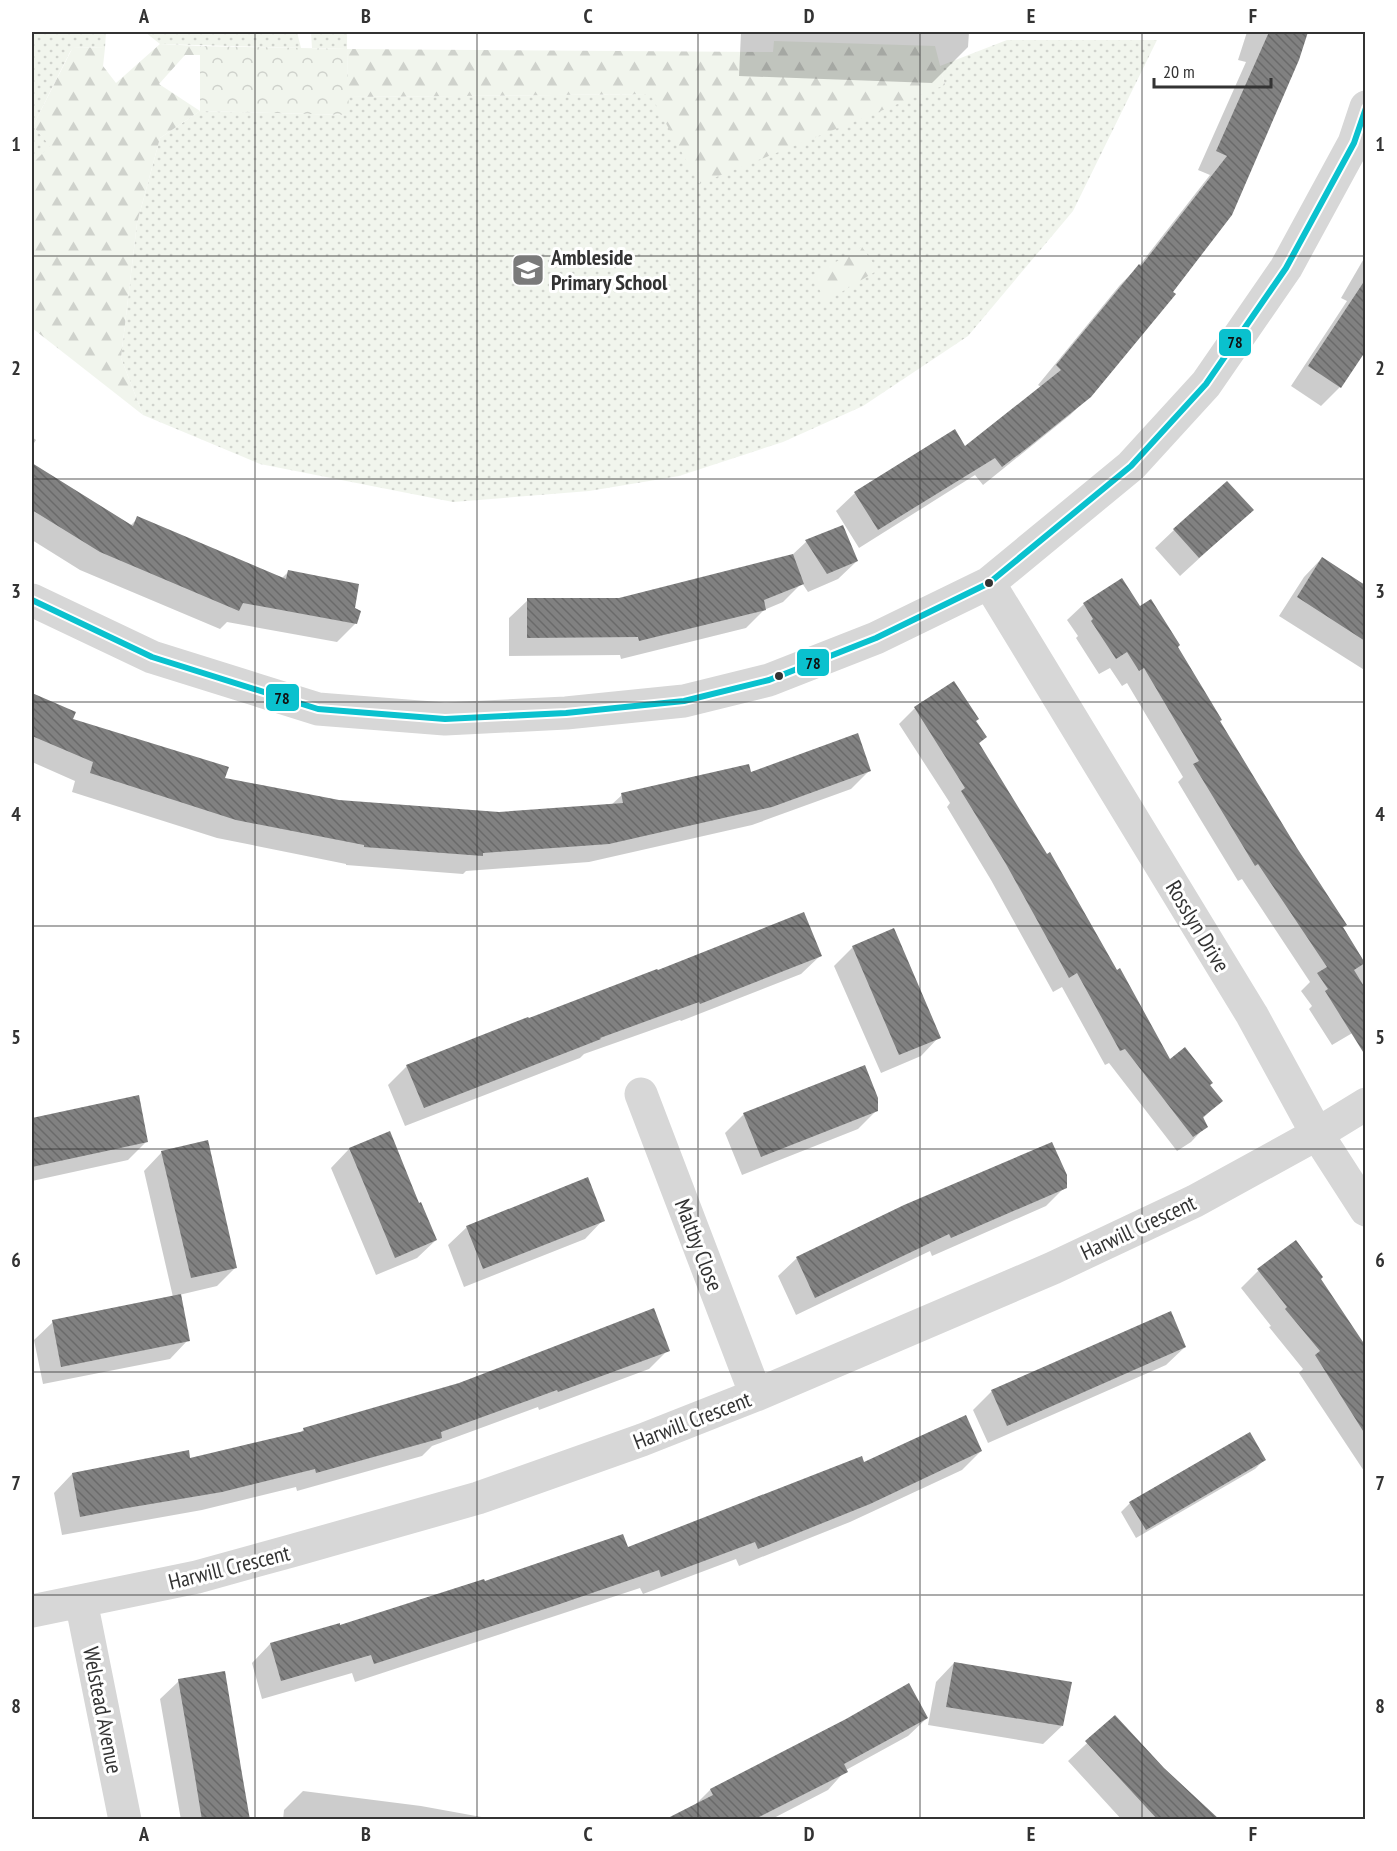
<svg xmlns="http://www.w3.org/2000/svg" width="1397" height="1851" viewBox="0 0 1397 1851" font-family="'PT Sans Narrow',sans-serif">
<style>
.grass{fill:url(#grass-dots)}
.forest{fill:url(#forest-firs)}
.park{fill:url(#park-crowns)}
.shadow{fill:#0003}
.building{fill:url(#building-back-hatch)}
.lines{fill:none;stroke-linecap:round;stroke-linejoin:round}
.street{stroke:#d7d7d7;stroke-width:33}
.bus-1-casing{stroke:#fff;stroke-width:10}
.bus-1{stroke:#0ac1ce;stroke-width:6}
.grid{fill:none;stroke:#333;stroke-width:1.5;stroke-opacity:0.55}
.bus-dot{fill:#333;stroke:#fff;stroke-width:2}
.labels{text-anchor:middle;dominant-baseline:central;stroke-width:6;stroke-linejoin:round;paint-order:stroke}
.poi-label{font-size:22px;font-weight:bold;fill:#333;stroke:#fff;text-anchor:start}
.street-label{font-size:22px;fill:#333;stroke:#fff}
.line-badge{stroke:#fff;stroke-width:2}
.pale-badge-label{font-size:16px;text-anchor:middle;font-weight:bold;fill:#111}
.neatline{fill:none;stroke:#333;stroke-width:2}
.grid-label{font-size:20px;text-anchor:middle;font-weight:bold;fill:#333}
</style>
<defs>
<pattern id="grass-dots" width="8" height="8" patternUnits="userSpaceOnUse" patternTransform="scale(1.5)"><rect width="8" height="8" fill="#f1f5ed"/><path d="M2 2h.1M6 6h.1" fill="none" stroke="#cfd2cc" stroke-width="1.8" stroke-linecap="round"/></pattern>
<pattern id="forest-firs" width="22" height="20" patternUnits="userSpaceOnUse" patternTransform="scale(1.5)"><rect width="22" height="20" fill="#f1f5ed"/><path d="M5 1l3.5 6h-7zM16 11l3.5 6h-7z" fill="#cfd2cc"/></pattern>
<pattern id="park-crowns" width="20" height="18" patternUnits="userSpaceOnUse" patternTransform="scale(1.5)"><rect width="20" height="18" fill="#f1f5ed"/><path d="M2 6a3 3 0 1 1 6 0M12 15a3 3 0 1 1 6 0" fill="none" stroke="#cfd2cc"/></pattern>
<pattern id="building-back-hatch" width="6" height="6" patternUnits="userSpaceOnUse" patternTransform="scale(1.5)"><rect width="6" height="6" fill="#818181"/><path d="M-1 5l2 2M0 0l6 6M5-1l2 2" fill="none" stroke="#6a6a6a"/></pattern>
</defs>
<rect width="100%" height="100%" fill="#fff"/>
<path class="grass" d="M32,32H106L105,48L74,47L70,52L33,126L51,146L32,164Z
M145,32H297L301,48L160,44Z
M311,32H347V49L312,48Z
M461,32H746V34Z
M1007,40H1157L1073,211L968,336L863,406L783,442L679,476L589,491L453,502L260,464L143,415L121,358L137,223L160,138L200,111L348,115V97L650,94L945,85L940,66Z"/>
<path class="forest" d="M774,41L935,46L945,85L699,184L650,94L348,97L347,49L773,52Z
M160,44L200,46V55H185L159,84L200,111L160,138L137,223L121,358L143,415L32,328V164L50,146L33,126L73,47L105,48L103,66L116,83Z
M862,247L878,270L825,302L813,275Z"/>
<path class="park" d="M200,46L347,49L349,115L200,111Z"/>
<path class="shadow" d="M741,32H969L968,47L932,83L739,76Z
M1247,32H1307L1298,59L1090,396L1070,415L983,485L975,475L859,548L836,511L855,493L965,448L1041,387L1038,385L1120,285L1139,266L1210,175L1198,170L1246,62L1238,60Z
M1366,255V349L1340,387L1321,406L1291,386L1347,301L1341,298Z
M32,437L36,440L32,446Z
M46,474L130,526L138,518L281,579L288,572L353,609L356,623L337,642L227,622L220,629L80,570L32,540V488Z
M1252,510L1180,576L1155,548L1174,530Z
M842,527L857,561L838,579L808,592L802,583L783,602L764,610L746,628L621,659L620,655L509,656V618L528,600L619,599L791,556L806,542Z
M1322,558L1366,586V671L1279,616L1304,577Z
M1084,604L1140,608L1176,647L1218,721L1366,966V1025L1332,1045L1309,1009L1312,1006L1301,991L1310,982L1242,879L1238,881L1199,817L1178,782L1183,777L1127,683L1122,686L1110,668L1099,674L1076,638L1078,636L1067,620Z
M953,683L985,737L978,745L1170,1061L1209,1085L1221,1101L1202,1119L1206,1126L1191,1142L1177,1151L1109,1063L1105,1065L1062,987L1053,992L991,880L947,807L950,803L899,724L915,708Z
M32,694L74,713L71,720L224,779L339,801L499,813L611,805L622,795L750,774L870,770L851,789L752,825L589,862L466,871L463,874L346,865V864L217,838L72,792L75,781L32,762Z
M853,947L939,1037L921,1056L881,1073L834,966Z
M820,956L801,974L681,1021L680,1020L584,1054L580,1058L405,1126L388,1085L407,1066Z
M137,1097L147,1141L128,1160L32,1181V1120Z
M877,1110L858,1129L742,1175L725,1133L744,1114Z
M389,1133L418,1205L436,1240L417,1258L376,1275L331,1168L349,1149Z
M162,1152L236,1267L217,1286L179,1295L188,1340L170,1359L43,1384L34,1340L53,1322L173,1297L144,1171Z
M1065,1187L1046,1206L932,1256L930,1251L796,1315L778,1276L797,1258Z
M603,1220L585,1239L464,1287L448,1245L467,1227Z
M1258,1271L1319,1279L1366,1350V1474L1299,1373L1303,1369L1269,1327L1271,1326L1241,1288Z
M1185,1347L1166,1365L988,1443L973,1410L992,1391Z
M668,1350L649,1369L539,1410L538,1407L432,1446L422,1456L297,1491L296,1487L202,1510L62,1535L54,1493L72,1474L189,1460L299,1434L304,1429Z
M981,1451L962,1470L850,1522L739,1566L736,1559L643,1594L640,1588L355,1682L352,1673L262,1699L252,1663L270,1644L339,1627L484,1583L627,1549L863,1464Z
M1264,1460L1255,1469L1136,1538L1121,1512L1130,1503Z
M954,1663L1062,1726L1043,1744L928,1725L936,1682Z
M179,1681L247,1820H181L160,1699Z
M1115,1717L1163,1769L1218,1820H1122L1068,1761Z
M927,1718L908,1736L846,1770L828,1790L770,1820H668L694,1806L710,1790L847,1720Z
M303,1791L421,1806L498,1820H283L284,1810Z"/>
<path class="building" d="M1269,32H1308L1299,60L1232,215L1173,292L1176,294L1091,397L1031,445L1002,467L995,458L878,530L854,492L955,429L965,446L1061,370L1056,365L1139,264L1141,266L1227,156L1216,151Z
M1365,280V352L1341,388L1308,366Z
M32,463L133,526L137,516L286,579L288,570L359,584L355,608L361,611L357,624L243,603L239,611L100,552L32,510Z
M1227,481L1254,510L1199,558L1173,529Z
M843,525L858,561L827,574L805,540Z
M793,554L804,584L764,600L766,610L639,641L638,637L527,638V598H619Z
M1322,557L1365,585V641L1297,597Z
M1122,578L1140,606L1151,599L1180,645L1178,647L1222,720L1220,721L1297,848L1347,925L1343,927L1365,963L1354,970L1365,988V1055L1325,991L1328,989L1317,973L1327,967L1258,864L1255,866L1215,800L1193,764L1199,761L1144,668L1139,671L1127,652L1116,659L1091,621L1093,619L1083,603Z
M954,681L979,719L976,721L987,737L979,743L1047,854L1050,852L1117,970L1120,968L1170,1059L1185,1047L1213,1083L1210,1085L1223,1101L1203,1117L1208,1127L1193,1137L1125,1049L1120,1051L1077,973L1069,978L1006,864L961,791L965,788L914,707Z
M32,693L76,712L73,719L229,767L225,778L339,800L499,812L623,803L621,793L749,764L751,772L858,733L871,771L772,807L609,844L483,853V856L364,847V845L236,820L90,773L93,762L32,736Z
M804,912L822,956L700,1004L699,1002L600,1038L601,1039L424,1108L406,1065L528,1017L529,1018L657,969L658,970Z
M894,928L941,1038L899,1055L852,946Z
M865,1065L878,1098V1111L761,1157L743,1113Z
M139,1095L148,1142L32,1167V1118Z
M390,1131L419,1203L421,1202L437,1240L395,1258L349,1148Z
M208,1140L237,1268L191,1278L161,1151Z
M1052,1142L1067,1175V1188L951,1238L949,1234L815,1298L796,1257L904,1205Z
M588,1177L605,1221L483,1269L466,1226Z
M1296,1240L1323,1277L1321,1279L1365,1345V1434L1315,1355L1320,1351L1285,1309L1287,1307L1257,1269Z
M181,1294L190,1341L61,1367L52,1320Z
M654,1308L670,1351L558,1392L557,1390L441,1432L442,1438L316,1473L315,1469L222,1492L121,1509L80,1517L72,1473L189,1450L190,1458L304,1431L303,1428L459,1383Z
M1171,1311L1186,1347L1007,1426L991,1390Z
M966,1415L982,1451L870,1504L758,1549L755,1542L661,1577L659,1570L557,1605L374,1664L371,1655L281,1681L270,1643L340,1623V1625L484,1579L485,1581L623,1534L628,1547L862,1456L864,1462Z
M1250,1432L1266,1460L1146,1530L1129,1502Z
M954,1662L1072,1682L1063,1726L946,1707Z
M225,1671L241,1768L250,1820H202L195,1777L178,1679Z
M909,1683L928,1718L844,1764L848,1772L753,1820H664L713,1795L710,1789L846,1719Z
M1115,1715L1164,1768L1220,1820H1158L1085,1741Z"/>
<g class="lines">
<path class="street" d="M989,583L1252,1015L1317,1134L1366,1210
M32,600L152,657L318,709L445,719L566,713L684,701L769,680L876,638L989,583L1131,466L1206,384L1286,268L1354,143L1366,107
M641,1094L756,1395
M81,1601L125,1820
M32,1611L197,1577L291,1551L478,1498L642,1440L756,1395L1053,1268L1195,1201L1317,1134L1366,1104"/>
<g class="bus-1-casing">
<path id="bus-1" d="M32,600L152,657L318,709L445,719L566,713L684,701L769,680L876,638L989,583L1131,466L1206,384L1286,268L1354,143L1366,108"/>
</g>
<use href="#bus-1" class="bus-1"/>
</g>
<path class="grid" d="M255,32V1820M477,32V1820M698,32V1820M920,32V1820M1142,32V1820M32,256H1366M32,479H1366M32,702H1366M32,926H1366M32,1149H1366M32,1372H1366M32,1595H1366"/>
<defs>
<g id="school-square" transform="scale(1.725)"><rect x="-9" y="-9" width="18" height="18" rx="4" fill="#7a7a7a" stroke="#fff"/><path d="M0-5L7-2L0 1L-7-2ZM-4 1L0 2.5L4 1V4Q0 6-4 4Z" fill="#fff"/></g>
</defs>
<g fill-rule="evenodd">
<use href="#school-square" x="528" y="270"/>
</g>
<g class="bus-dot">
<circle cx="989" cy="583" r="5"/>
<circle cx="779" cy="676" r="5"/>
</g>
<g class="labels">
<g class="poi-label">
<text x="551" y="257">Ambleside<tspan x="551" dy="25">Primary School</tspan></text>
</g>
<g class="street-label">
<text transform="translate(1198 926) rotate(59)">Rosslyn Drive</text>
<text transform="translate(1138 1227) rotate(-25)">Harwill Crescent</text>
<text transform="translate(699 1245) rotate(69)">Maltby Close</text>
<text transform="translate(692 1420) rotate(-21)">Harwill Crescent</text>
<text transform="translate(229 1567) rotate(-14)">Harwill Crescent</text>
<text transform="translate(103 1710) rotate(79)">Welstead Avenue</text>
</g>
</g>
<g class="line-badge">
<rect x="1218" y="328" width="34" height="29" rx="6" fill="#0ac1ce"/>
<rect x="796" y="648" width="34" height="29" rx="6" fill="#0ac1ce"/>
<rect x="265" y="683" width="35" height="29" rx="6" fill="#0ac1ce"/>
</g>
<g class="pale-badge-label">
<text x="1235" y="348">78</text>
<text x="813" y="669">78</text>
<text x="282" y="704">78</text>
</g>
<rect width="1397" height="1851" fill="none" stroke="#ffffff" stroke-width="66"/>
<path d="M1154 78v9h117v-9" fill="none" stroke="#333333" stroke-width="3"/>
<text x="1163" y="78" font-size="18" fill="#333333" stroke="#ffffff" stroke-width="4.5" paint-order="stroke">20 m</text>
<rect x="33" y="33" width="1331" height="1785" class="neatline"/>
<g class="grid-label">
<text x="144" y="23">A</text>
<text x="366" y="23">B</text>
<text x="588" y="23">C</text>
<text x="809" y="23">D</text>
<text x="1031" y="23">E</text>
<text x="1253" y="23">F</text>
<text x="16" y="151">1</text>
<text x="1380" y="151">1</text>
<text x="16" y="375">2</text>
<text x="1380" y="375">2</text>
<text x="16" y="598">3</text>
<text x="1380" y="598">3</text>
<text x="16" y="821">4</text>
<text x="1380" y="821">4</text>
<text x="16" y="1044">5</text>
<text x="1380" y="1044">5</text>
<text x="16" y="1267">6</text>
<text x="1380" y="1267">6</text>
<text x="16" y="1490">7</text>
<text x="1380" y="1490">7</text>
<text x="16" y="1713">8</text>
<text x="1380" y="1713">8</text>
<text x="144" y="1841">A</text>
<text x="366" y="1841">B</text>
<text x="588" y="1841">C</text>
<text x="809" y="1841">D</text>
<text x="1031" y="1841">E</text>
<text x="1253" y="1841">F</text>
</g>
</svg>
